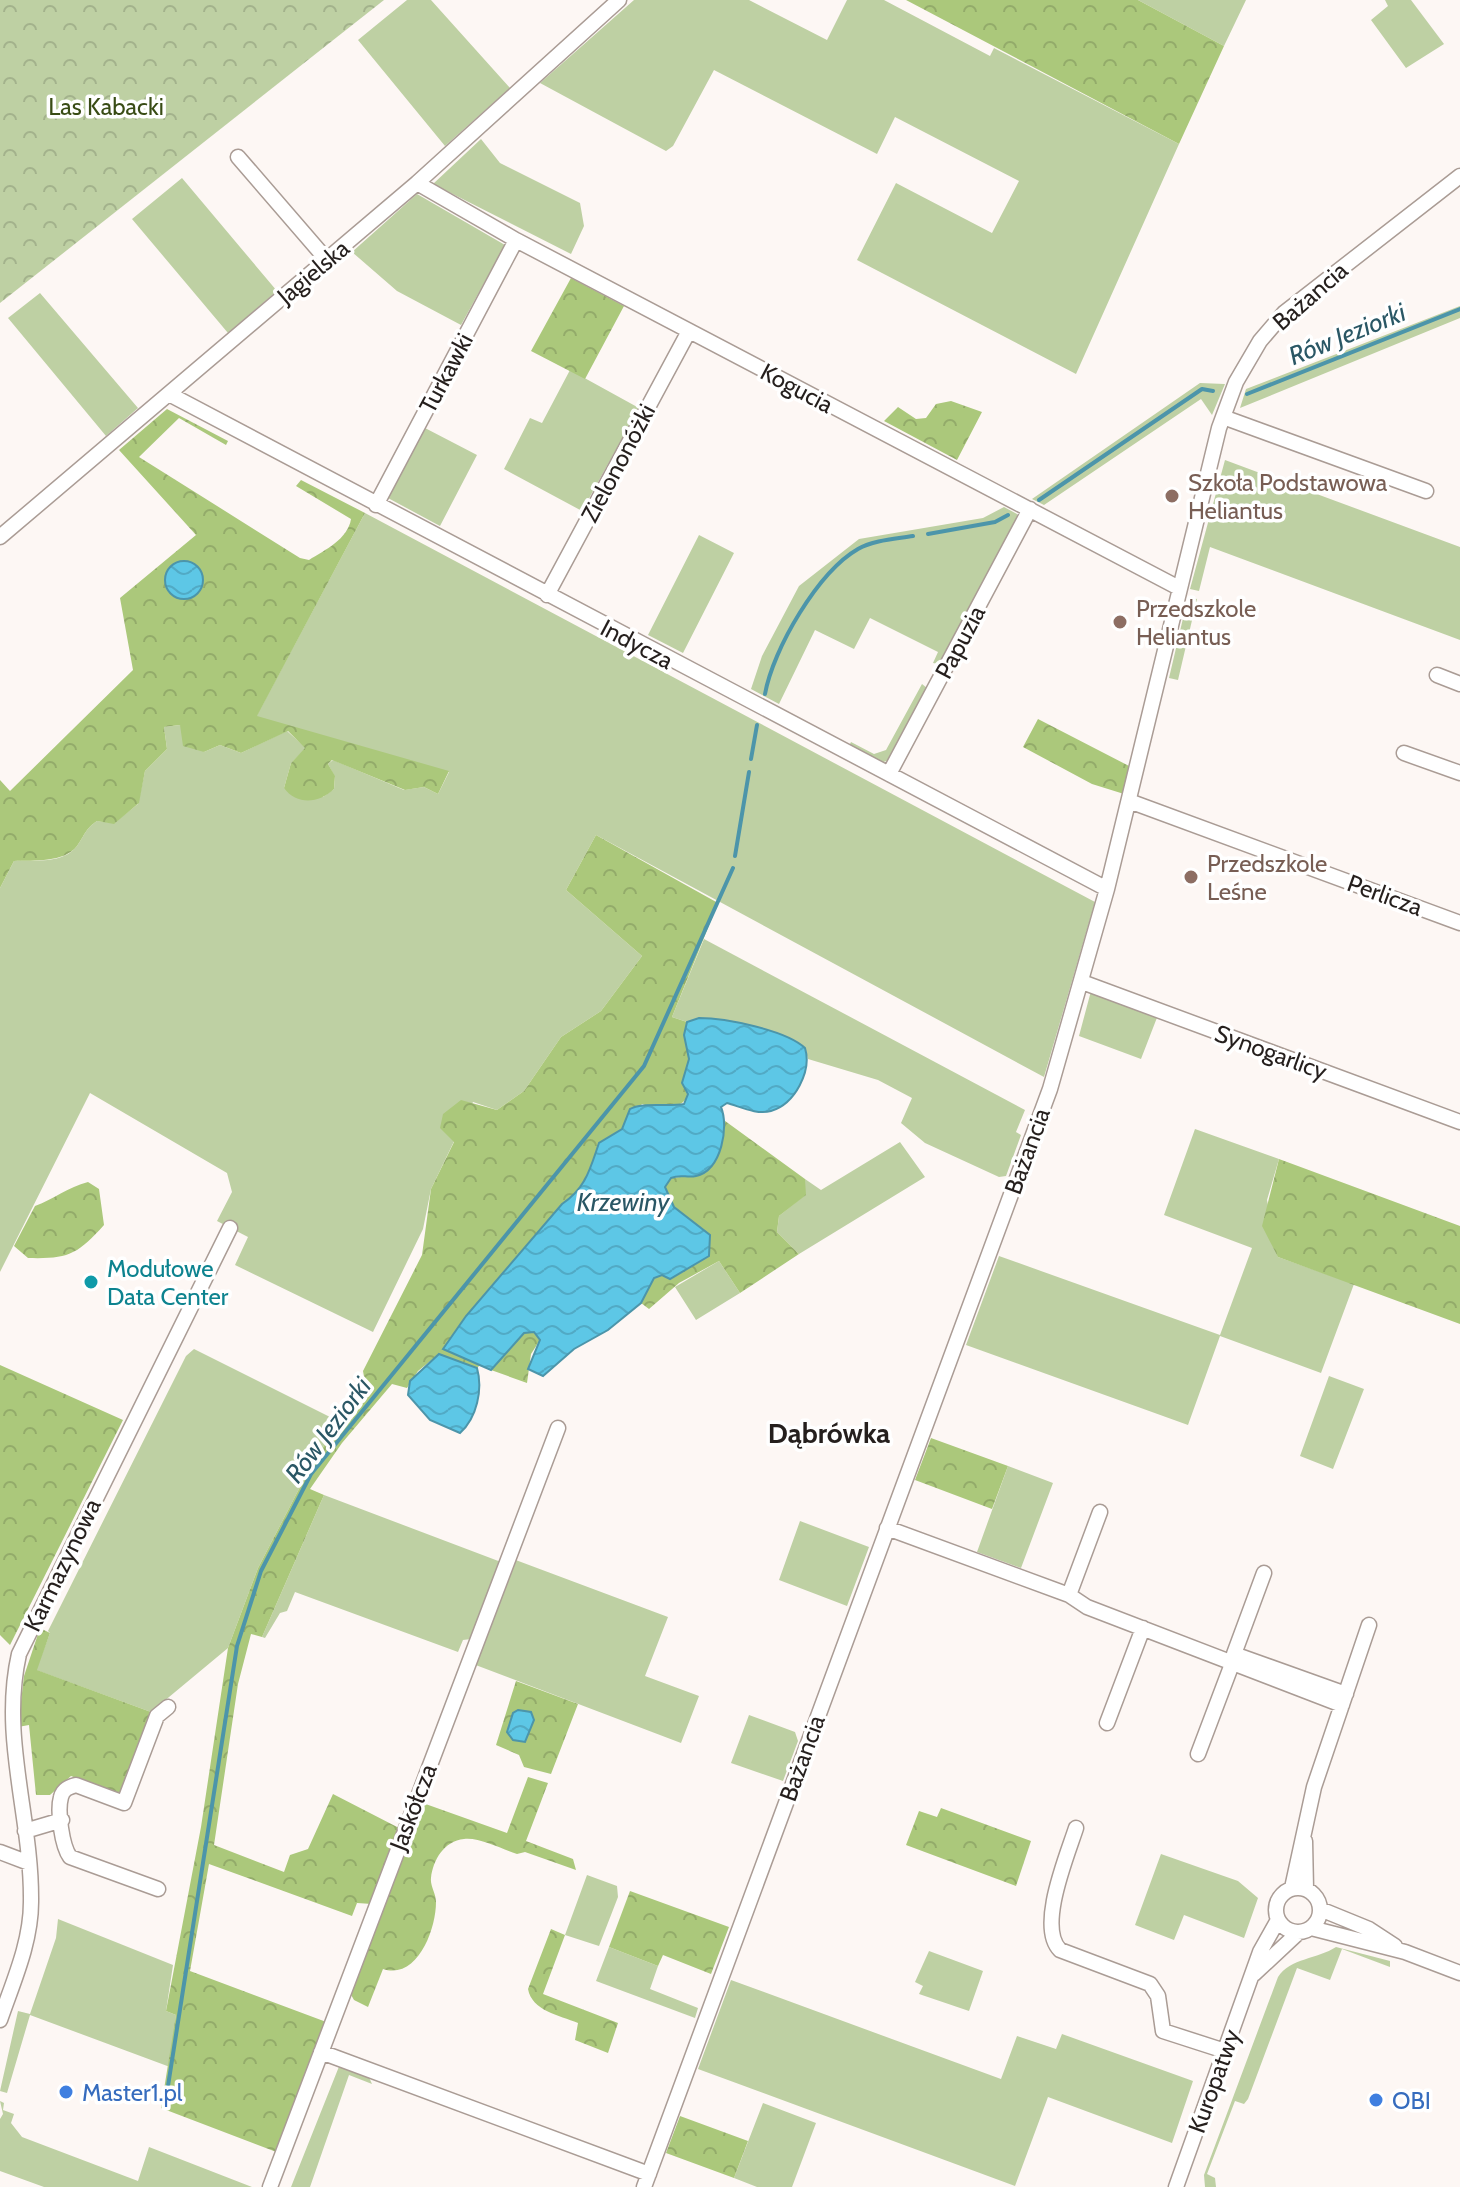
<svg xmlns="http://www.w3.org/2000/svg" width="1460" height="2187" viewBox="0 0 1460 2187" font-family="Cabin,sans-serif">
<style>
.green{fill:#bed0a3}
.forest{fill:url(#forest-crowns)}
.park{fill:url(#park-crowns)}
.water{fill:url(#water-waves);stroke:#4c95aa;stroke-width:2}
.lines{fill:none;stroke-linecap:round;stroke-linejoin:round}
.stream{stroke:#4c95aa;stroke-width:4}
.minor-casing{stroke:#aa9c95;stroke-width:17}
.minor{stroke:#fff;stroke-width:14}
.education-dot{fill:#8d6e63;stroke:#fff;stroke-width:3}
.culture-dot{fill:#0f9aa8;stroke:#fff;stroke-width:3}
.shop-dot{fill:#3f7fe0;stroke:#fff;stroke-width:3}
.labels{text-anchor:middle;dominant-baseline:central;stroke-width:7;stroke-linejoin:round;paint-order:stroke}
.park-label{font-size:24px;fill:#394c15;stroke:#fff}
.street-label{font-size:24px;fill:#251f1d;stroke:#fff}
.education-label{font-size:24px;fill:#785e54;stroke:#fff;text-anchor:start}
.culture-label{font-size:24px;fill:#0d838f;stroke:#fff;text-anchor:start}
.shop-label{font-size:24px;fill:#366cbe;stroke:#fff;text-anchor:start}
.water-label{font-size:26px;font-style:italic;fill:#2a5765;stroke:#fff}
.quarter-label{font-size:28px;font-weight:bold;fill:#251f1d;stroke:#fff}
</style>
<defs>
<pattern id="forest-crowns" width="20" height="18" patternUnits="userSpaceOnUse" patternTransform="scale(2)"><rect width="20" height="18" fill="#abc87b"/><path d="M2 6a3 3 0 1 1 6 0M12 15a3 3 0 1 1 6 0" fill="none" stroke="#93ab6a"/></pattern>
<pattern id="park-crowns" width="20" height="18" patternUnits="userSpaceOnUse" patternTransform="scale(2)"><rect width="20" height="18" fill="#bed0a3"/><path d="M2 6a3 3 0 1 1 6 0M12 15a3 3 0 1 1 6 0" fill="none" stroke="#a3b28c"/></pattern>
<pattern id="water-waves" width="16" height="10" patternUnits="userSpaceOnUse" patternTransform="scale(2)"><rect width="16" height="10" fill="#5dc7e6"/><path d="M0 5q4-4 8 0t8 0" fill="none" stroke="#51aac5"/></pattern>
</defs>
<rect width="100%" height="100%" fill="#fdf7f4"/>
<path class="green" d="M407,0H431L510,88L445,146L358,40Z
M634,0H749L827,40L847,0H884L990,56L994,48L1179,144L1076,374L857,260L896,183L992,233L1019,181L895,117L877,154L714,70L673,146L666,151L540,83Z
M1138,0H1246L1224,46Z
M1385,0H1411L1444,44L1406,68L1371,20L1388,6Z
M481,139L500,163L580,203L584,226L571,254L433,184Z
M182,178L277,291L228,333L132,219Z
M417,194L505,245L461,325L397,291L352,252Z
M40,293L138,408L106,436L8,318Z
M1460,306V318L1240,408L1246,389Z
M570,370L639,408L582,511L504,469L530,418L542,423Z
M1200,383L1225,384L1212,415L1201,399L1044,505L1032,499Z
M425,428L477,455L440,526L388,498Z
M1225,460L1460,547V640L1210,547L1199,591L1190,589Z
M1004,507L1017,514V518L939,664L933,663L938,652L870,618L854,649L815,630L779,704L751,689L762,656L799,586L859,539L983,518Z
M365,513L1095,902L1044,1077L596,835L566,890L642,956L601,1011L561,1037L524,1091L497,1110L473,1102L431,1189L423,1229L373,1332L235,1265L248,1237L217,1221L232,1192L227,1173L90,1093L0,1272V888L14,861C34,860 64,864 77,846C85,835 85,829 97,821L114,823L138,804L145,771L167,749L164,727L180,725L204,752L220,745L241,753L287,731L306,748L291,763L284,788L323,797L334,789L335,777L328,764L333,760L404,790L424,787L438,794L449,772L256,717Z
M699,535L734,553L683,653L648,635Z
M1188,597L1197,599L1178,680L1169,678Z
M922,684L927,688L889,760L881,763L849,746L851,742L874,754L886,750Z
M704,939L1025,1110L1016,1132L1021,1135L1006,1176L999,1177L925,1143L901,1123L912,1098L878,1080L808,1059L805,1048L699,1018L687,1022L672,1017Z
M1091,991L1158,1015L1141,1059L1079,1036Z
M1195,1129L1279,1159L1267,1200L1278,1257L1354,1284L1321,1373L1220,1336L1188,1425L966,1345L999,1256L1220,1335L1252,1248L1164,1215Z
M900,1142L925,1177L799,1254L777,1232L779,1216L805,1195V1179L821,1190Z
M719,1261L740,1293L696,1320L675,1287Z
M194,1349L332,1418L334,1431L313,1462L258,1568L228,1648L151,1712L36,1670L50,1633L48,1631L186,1356Z
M1329,1376L1364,1389L1333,1469L1300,1456Z
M1008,1466L1053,1483L1021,1568L977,1552Z
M324,1495L501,1562L471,1639L463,1640L458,1652L295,1592L287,1611L280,1613L265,1638L262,1637Z
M800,1521L869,1547L847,1606L779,1580Z
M513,1559L668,1617L645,1676L699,1696L681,1743L473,1664Z
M749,1715L795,1732L798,1741L783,1781L731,1763Z
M1161,1854L1238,1881L1258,1898L1244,1938L1184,1915L1174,1940L1135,1925Z
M587,1875L617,1886L618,1897L599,1946L565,1935Z
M58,1919L173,1965L166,2011L176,2015L170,2067L30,2015L7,2093L0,2091L18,2011L30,2014L56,1938Z
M609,1947L658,1966L650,1989L698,2008L695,2018L596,1981Z
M1336,1947L1390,1961V1967L1342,1949L1330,1980L1297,1968L1248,2099L1244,2104L1235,2101L1207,2174L1215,2178L1216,2187H1205L1204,2175L1278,1977C1290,1958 1318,1959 1336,1947Z
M929,1951L983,1971L969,2011L919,1994L923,1986L915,1982Z
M731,1980L1001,2079L1017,2036L1056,2049L1062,2034L1193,2081L1172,2143L1048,2097L1015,2186L698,2069Z
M340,2064L368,2075L372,2084L349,2075L310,2187H291Z
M0,2101L4,2103L3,2110L14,2114L11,2123L22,2137L138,2181L149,2147L252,2187H44L0,2171V2119L3,2114Z
M763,2103L816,2123L792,2187H757L734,2178Z"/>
<path class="forest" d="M906,0H1138L1224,46L1179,144Z
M571,278L624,306L585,379L531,351Z
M951,401L982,412L957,460L884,421L898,407L916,419L926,418L936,404Z
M167,409L228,441L226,445L179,418L139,457L300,558L309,560C325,550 348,539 351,519L296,486L301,480L365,513L257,716L449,771L438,794L424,787L405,790L332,760L328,764L335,776L334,789C320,803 297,806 284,788L291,763L305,748L288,731L241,753L220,745L204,752L183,746L180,725L164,727L167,749L145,771L139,803L114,824L97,821C85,829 85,835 77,846C64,863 34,860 14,861L0,888V780L10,791L133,670L120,598L196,535L119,450Z
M1038,719L1131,767L1124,794L1092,784L1023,747Z
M596,835L718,903L672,1017L687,1022L684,1035L689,1059L682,1083L688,1094C685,1110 656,1110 642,1104L622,1129L600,1143C590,1169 585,1188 562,1204L466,1316L443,1349L480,1365L477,1368L439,1354L418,1371L407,1388L392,1384L342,1443L310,1489L324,1495L262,1637L251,1634L238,1684L214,1845L284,1872L290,1855L308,1849L333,1794L401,1829L372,1904L357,1903L352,1916L209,1864L190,1971L329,2023L279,2153L161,2108L176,2015L166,2011L201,1827L228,1648L258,1568L313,1462L334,1431L352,1419L371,1390L365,1382L363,1371L422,1255L431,1189L454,1142L440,1128L443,1114L461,1100L497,1110L524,1091L561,1037L601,1011L642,956L566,890Z
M721,1118L805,1179L806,1195L779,1216L777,1232L799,1254L740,1293L719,1261L679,1283L649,1309L641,1303L654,1278L662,1275L671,1279L709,1256L710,1235L674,1207L664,1187L671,1178L689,1176Z
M1279,1159L1460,1226V1324L1278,1257L1262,1226Z
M88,1182L99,1189L104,1225C77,1255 68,1259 28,1258L14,1246L35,1206C54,1199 68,1187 88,1182Z
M534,1332L540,1340L531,1354L527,1383L491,1370L524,1333Z
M0,1365L123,1420L10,1645L0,1635Z
M931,1438L1008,1466L992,1509L915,1480Z
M40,1628L50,1633L37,1670L151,1712L120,1795L71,1776L50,1795H36L29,1725L18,1727L24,1676Z
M516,1681L578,1704L551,1774L524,1767L519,1755L496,1745Z
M528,1777L548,1783L526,1841L573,1859L576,1870L525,1852L517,1854C502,1849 479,1837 464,1839C444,1841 433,1860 431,1878C430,1886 436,1894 436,1902C436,1930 417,1980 383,1969L368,2007L354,2000L350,1993L420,1802L507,1833Z
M941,1808L1031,1841L1016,1886L906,1845L919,1811L937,1817Z
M630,1891L729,1927L711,1974L663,1955L658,1966L609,1947Z
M551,1929L565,1935L543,1994L618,2023L608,2053L575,2040L578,2023C559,2015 532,2011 528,1989Z
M680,2116L748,2141L734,2178L666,2153Z"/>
<path class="park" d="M0,0H384L0,303Z"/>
<path class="water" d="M165 580a19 19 0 1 1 38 0a19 19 0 1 1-38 0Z
M699,1018C725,1018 786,1030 805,1048C812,1071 795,1104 771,1111C757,1115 741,1107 727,1103L721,1107C729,1126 722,1170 696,1176C687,1178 680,1174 671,1178L665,1187L674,1207L710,1235L709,1256L670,1279L662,1275L654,1278L641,1303L608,1330L574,1349L543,1376L528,1369L540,1340L534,1332L524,1333L491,1370L443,1349L466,1316L562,1204C586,1188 590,1169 599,1143L622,1129L630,1109C641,1102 669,1107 684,1104L688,1094L682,1083L689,1059L684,1035L687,1022Z
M439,1354L477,1368C483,1389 477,1418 460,1433L430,1420L408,1395L410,1381Z
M518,1710L531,1712L534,1720L525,1742L513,1740L507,1732L513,1713Z"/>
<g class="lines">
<path class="stream" d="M1247,394L1460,309
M1039,500L1202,389L1213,391
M928,534L995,522L1008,515
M765,694C773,649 818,572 858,549C874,540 895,539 913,536
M751,759L757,725
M735,856L749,772
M165,2105L237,1646L261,1571L311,1474L644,1066L733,868"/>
<g class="minor-casing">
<path id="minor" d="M238,157L327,260
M417,183L516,240L1179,588
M169,394L1107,889
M1223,417L1426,491
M376,505L516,240
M0,537L417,183L619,0
M547,595L689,331
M1437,675L1460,684
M1404,753L1460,773
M889,774L1030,509
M1129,801L1460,923
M1082,982L1460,1122
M887,1528L1069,1595L1087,1607L1342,1705
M1264,1573L1234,1654L1346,1694
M1069,1595L1100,1512
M1107,1723L1143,1628
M1198,1754L1232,1664
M1076,1828C1067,1856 1037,1927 1060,1950L1150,1984L1158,1996L1163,2031L1225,2051
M25,1831L62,1820
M1305,1841L1306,1889
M0,1852L29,1863
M1276 1910a22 22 0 1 1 44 0a22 22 0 1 1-44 0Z
M1292,1888L1314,1787L1369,1625
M158,1889L70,1857C62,1846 57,1811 61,1797C63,1789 69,1787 76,1785L124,1803L157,1716L168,1707
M1320,1909L1369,1929L1395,1946
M1311,1928L1405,1952L1460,1973
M1254,1974L1298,1933
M0,2020C13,1982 31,1943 31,1902C32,1817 0,1738 19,1654L230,1228
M321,2052L649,2174
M270,2187L558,1428
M644,2187L1050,1089L1107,889L1219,428L1236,382L1260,341L1284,313L1460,176
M1176,2187L1260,1952L1278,1920"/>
</g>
<use href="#minor" class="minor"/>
</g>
<g class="education-dot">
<circle cx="1172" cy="496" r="8"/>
<circle cx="1120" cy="622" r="8"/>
<circle cx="1191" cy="877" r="8"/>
</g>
<circle class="culture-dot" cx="91" cy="1282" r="8"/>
<g class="shop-dot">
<circle cx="66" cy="2092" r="8"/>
<circle cx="1376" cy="2100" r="8"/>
</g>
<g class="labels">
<g class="park-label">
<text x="106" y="106">Las Kabacki</text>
</g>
<g class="street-label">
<text transform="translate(313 272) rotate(-40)">Jagielska</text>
<text transform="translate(1310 296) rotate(-41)">Bażancia</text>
<text transform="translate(446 373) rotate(-62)">Turkawki</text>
<text transform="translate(797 388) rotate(28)">Kogucia</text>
<text transform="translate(618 463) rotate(-62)">Zielononóżki</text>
<text transform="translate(960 642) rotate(-62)">Papuzia</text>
<text transform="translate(637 644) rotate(28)">Indycza</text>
<text transform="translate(1385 895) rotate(20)">Perlicza</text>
<text transform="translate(1271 1052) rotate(20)">Synogarlicy</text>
<text transform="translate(1027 1151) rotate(-70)">Bażancia</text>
<text transform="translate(62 1565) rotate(-64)">Karmazynowa</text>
<text transform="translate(802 1758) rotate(-70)">Bażancia</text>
<text transform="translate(413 1807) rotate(-69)">Jaskółcza</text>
<text transform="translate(1214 2081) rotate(-70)">Kuropatwy</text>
</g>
<g class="education-label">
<text x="1188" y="482">Szkoła Podstawowa<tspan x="1188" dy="28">Heliantus</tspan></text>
<text x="1136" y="608">Przedszkole<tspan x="1136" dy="28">Heliantus</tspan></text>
<text x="1207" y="863">Przedszkole<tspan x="1207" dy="28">Leśne</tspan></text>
</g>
<g class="culture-label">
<text x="107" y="1268">Modułowe<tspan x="107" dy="28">Data Center</tspan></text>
</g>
<g class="shop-label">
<text x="82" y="2092">Master1.pl</text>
<text x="1392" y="2100">OBI</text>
</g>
<g class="water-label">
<text transform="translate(1347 334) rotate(-22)">Rów Jeziorki</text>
<text x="623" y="1202">Krzewiny</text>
<text transform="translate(328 1430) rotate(-53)">Rów Jeziorki</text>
</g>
<g class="quarter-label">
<text x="829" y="1433">Dąbrówka</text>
</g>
</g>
</svg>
